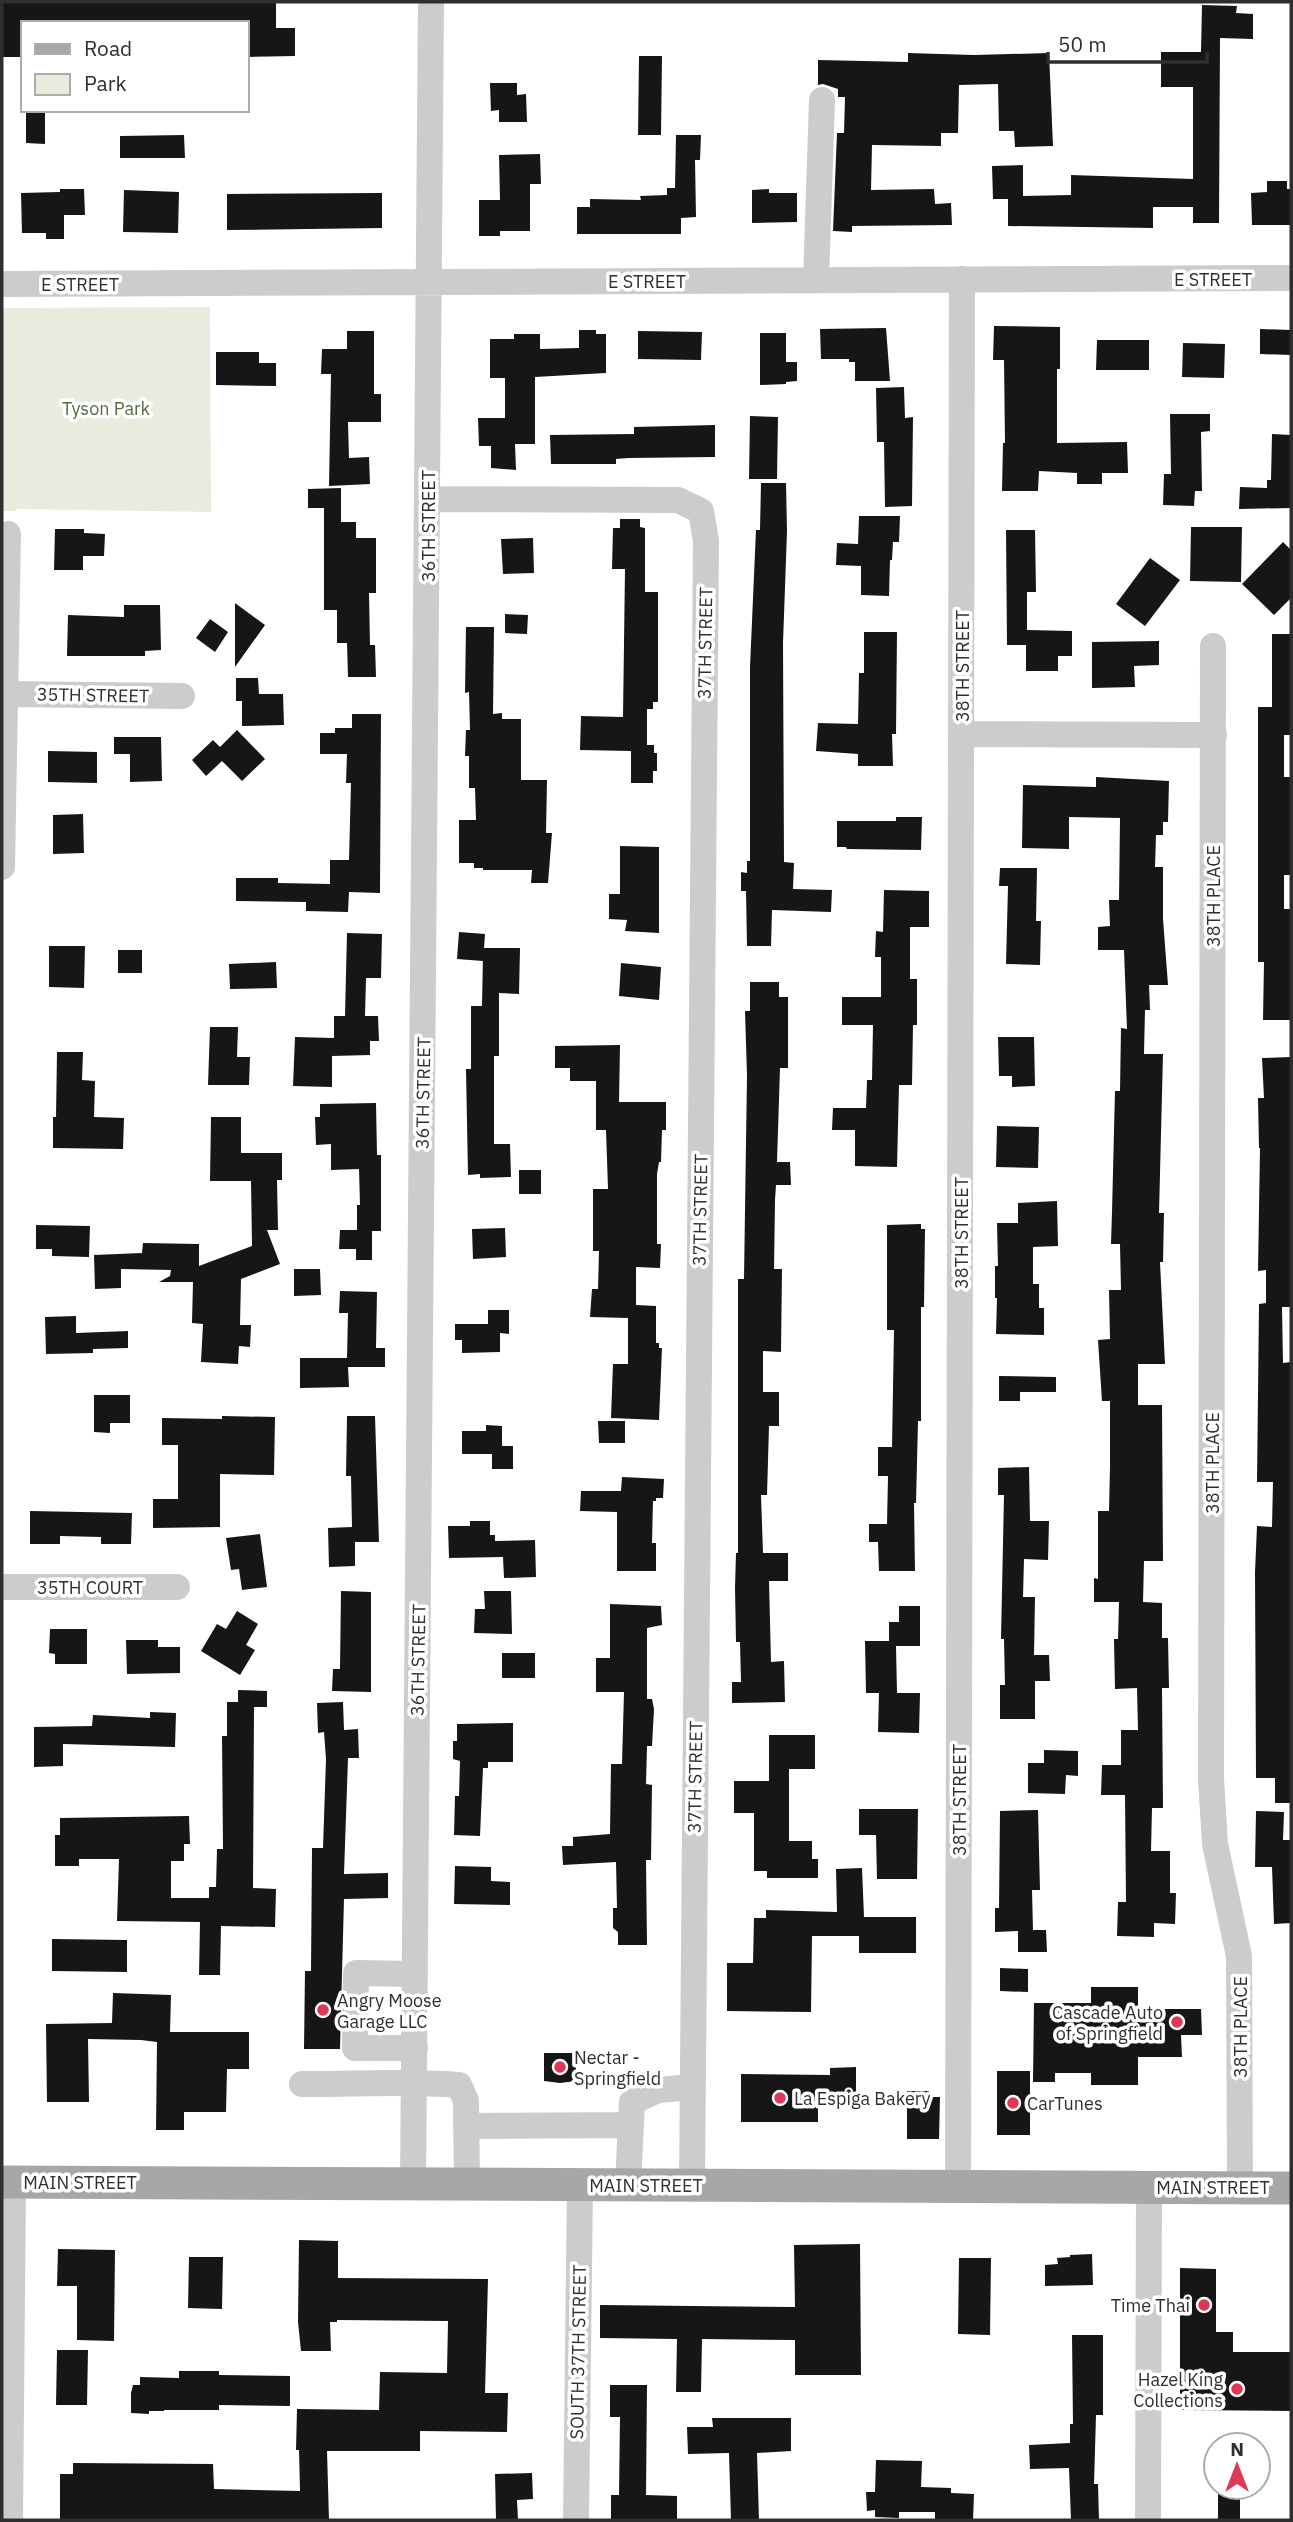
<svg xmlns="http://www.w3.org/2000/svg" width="1293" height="2522" viewBox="0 0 1293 2522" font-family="'IBM Plex Sans',sans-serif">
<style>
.green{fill:#e7ecde}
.building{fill:#161616}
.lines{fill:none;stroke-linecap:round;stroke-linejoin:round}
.minor{stroke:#ccc;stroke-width:26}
.major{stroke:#a7a7a7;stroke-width:33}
.poi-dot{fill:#df3854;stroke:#fff;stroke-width:2.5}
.labels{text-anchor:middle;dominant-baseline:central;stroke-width:7;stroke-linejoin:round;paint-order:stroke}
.street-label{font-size:18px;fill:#2f2f2f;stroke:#fff}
.park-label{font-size:18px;fill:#566a3e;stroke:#fff}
.poi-label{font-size:18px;fill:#2f2f2f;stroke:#fff;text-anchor:start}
</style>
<rect width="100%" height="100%" fill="#fff"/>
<path class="green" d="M210,307L211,512L16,509V511H2V308Z"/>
<path class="building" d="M245,2H276V28H295V56L247,57V23H23V57H2V3Z
M1202,5L1237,6L1236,13L1253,14V39L1220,38L1219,223H1193V207H1153V228L1008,226V199H993L992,166L1023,165V196L1071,195V175L1193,179V87H1161V52H1201Z
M908,53L974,55L1049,53L1053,146L1015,147L1014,131H999L998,84L959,85L958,133H941V146L872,145L871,190L934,189L935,204L951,203L952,225L852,226V232L833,231L837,133H844L845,97H838V89L823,84L818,85V60L908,62Z
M639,56H662L661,135H638Z
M490,83H517V95L526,94L527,122H499V110L491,111Z
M26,110H45V144L26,143Z
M184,135L185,158H120V136Z
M676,135H701L700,160H695L696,217L681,218V234H577V207H590V199L641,200L640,196L667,195V188H675Z
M540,154L541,184H530V231H500V236H479V200H500L499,155Z
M1267,181H1287V189H1291V225H1252L1251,193L1267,192Z
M60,189H84L85,215H64V239H46V233H22L21,193L60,192Z
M769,189V193H797V222L752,223V190Z
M124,190L179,192L178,233L123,232Z
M382,193V228L227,230V194Z
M994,326L1060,327V369H1057V443L1127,442L1128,473H1102V484H1077V473L1039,471L1038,491H1002L1003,443H1005L1004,360H993Z
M886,328L890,381H855V362H849V359H821L820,329Z
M1260,329L1291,330V355L1260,354Z
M579,330H596V334H606V373L535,377V444H515L516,470L491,468V446H479L478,418H505V378H490V339H514V334H540V349L579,348Z
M347,331H374V394H381V422H348L349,458L369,457L370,484L329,486L331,374H321L322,349H347Z
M638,331L702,332L701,360L638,359Z
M760,333H786V362H797V381L786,382V384L760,385Z
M1097,340H1149V370H1096Z
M1183,343L1225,344L1224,378L1182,377Z
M216,352H259V363H276V386L216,385Z
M904,387L905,418L913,417L912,506L885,507L884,442H877L876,388Z
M1170,414H1210V431L1201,432L1202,491H1195L1194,506L1163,505L1164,474H1171Z
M750,416L778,417L777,479H749Z
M715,425V457L628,458L616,459V464H551L550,435L634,434V427Z
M1272,434L1291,435V508L1239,509L1240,487L1267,488V480H1271Z
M761,483H786L787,531L783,643L784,862L794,863L793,889L832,890L831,912L772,910L771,946H747L746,891H741V872L747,873V861H750V667L756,530H760Z
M341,488V522H356V538H376V593H369L370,645H375L376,677H348L347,643H337V610H324V508H308V489Z
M859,516H900L899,542H893L892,560H890L889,596L861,595V566L836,565L837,543L858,544Z
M620,519H640V527L645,528V592H658V702H653V709H647V745H654V753H657V771H653V783H631V751L580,750L581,716L623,717L625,569H612L613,528H620Z
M1191,527H1242L1241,582L1190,581Z
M55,529H84V533L105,534L104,556H83V570H54Z
M1006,530H1035L1036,592H1027V630L1072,631V656H1058V671H1026V645H1007Z
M533,538L534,573L503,574L501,539Z
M1283,542L1291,550V598L1274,615L1242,584Z
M1150,558L1180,580L1145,626L1116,604Z
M235,603L265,625L235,667Z
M124,605H160L161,650L145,651V656H67L68,615L124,617Z
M505,614L528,615L527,634L505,633Z
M210,619L228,632L215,652L196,638Z
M466,627H494L493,714L502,713V719H521V780H547L546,833H552L548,883H531L532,870H483V868H474V863H459V820H476L475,788H469V756H465L466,730H470L469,692L465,693Z
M864,632H897L896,734H892L893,766H858V754L816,751L818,723L858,724L859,673H864Z
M1272,634H1291V735H1284V777H1291V875H1284V909H1291V1020H1263L1264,962H1258V707H1272Z
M1159,641V665L1134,666L1135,687L1092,688V642Z
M236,678H258L259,694H283L284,725L242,726V701H236Z
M352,714H381L380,893L349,892L348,912L306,911V902L236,901V878H278V883L330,884V860H349L351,783H346L347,754H320V733H335V728H352Z
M237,730L265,759L242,781L222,761L206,776L192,760L213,740L220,747Z
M114,737H161L162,781L130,782V754H114Z
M48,751L97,752V783L48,782Z
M1096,777L1169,781L1168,822H1163V835H1156L1155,867H1163V919L1168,985H1149L1150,1010H1145L1144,1054H1163L1159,1213H1164L1163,1262H1160L1165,1364H1138V1405H1162L1163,1561H1144L1143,1602L1162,1603V1638H1168L1169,1688H1162L1163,1808H1152L1151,1851H1170V1893H1176L1175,1924L1154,1923V1937L1117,1936L1118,1902H1126L1125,1795H1101L1102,1765H1121V1730H1138L1137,1688L1115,1689L1114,1639H1118L1119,1602H1094V1578L1098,1579V1511H1109L1110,1467V1401H1102L1098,1340L1110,1339L1109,1290H1121L1120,1244H1111L1112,1212L1115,1091H1120L1121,1028L1127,1029L1124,950H1098V927L1110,926L1109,900H1119L1120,818L1069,817V849L1022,848L1023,785L1096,787Z
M83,814L84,853L53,854V815Z
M896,817H922L921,850L847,849L846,847H837V821H896Z
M620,846L659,847V933L625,931L627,920L609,919V894H620Z
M1000,868H1037L1036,921H1041L1040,965L1006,964L1008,886H999Z
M884,890L929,891V927H910V979H917V1025H913L912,1085H899L897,1167L855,1166V1130H832L833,1108H866L867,1080H872L873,1025H842V997H881V957H875L876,931L883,932Z
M459,932L485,934L484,948H520L519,994L499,993V1056H494V1144H510L511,1177L480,1178V1174L468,1175L466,1069H471V1006H482L483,955V961L457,959Z
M347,933L382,934L381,978H366L365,1016H378L379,1041H370V1055L332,1056V1087L293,1086L295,1037L334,1038V1016H345Z
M49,946H85L84,988L49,987Z
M118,950H142V973H118Z
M276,962L277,988L230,989L229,964Z
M621,963L661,967L659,1000L619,996Z
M750,982H779V997H788V1068H780L777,1162H790L791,1185H776L775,1200L774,1269H782L781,1352L763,1351V1392H779V1426H769L767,1495H761L763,1553H788V1581H769L771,1662L784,1661L785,1702L732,1703V1682H741L740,1642H736L735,1588L736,1553H738V1279H744L747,1075L745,1011H750Z
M210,1027H238L237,1057H250L249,1085H208Z
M998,1037H1034L1035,1086L1012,1087V1076H999Z
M620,1045L619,1102H666V1130H662L661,1162H659L657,1174V1244H661L660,1268L636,1267V1305L656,1306V1343H659V1348H662L659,1420L611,1418L613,1364H628V1318L590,1317L592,1289H598L599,1251H593V1189H608L606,1130H596V1081H570V1068H555V1046Z
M57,1052H83L82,1080L95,1081L94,1117L124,1118L123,1149L53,1148V1117H56Z
M1291,1057V1307H1282L1283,1363L1291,1362V1803H1275V1778H1256L1255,1572L1257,1526L1272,1527L1273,1482H1257L1259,1304L1266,1303V1270L1258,1271L1260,1148H1259L1258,1098H1264L1262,1058Z
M376,1103L377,1155H381V1231H372V1260H356V1249H339L340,1230H357V1205H360L359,1169L331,1170V1144L316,1145L315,1117H320V1104Z
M211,1117H241V1153H282V1180H277L278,1230H267L280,1264L241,1279L240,1325H251L250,1347L239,1346L238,1364L201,1362L203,1324L192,1323L193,1282H159L170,1276L171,1270L121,1269V1288L95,1289L94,1255L142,1253L143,1243L199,1244V1266L252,1246L251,1181H210Z
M997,1126L1039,1127L1038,1168L996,1167Z
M519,1170H541V1194H519Z
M1057,1201L1058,1246L1033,1247V1284H1039V1308H1044V1335L996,1334L997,1298H995V1266H998L997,1223H1018V1203Z
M921,1224V1229H925L924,1307H921V1421H918L916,1503H914L915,1571H879L878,1542H869V1524H887L888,1476H878V1447H892L894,1330H887V1225Z
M36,1225L90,1226L89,1257L52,1256V1249H36Z
M505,1228L506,1257L473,1259L472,1229Z
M294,1269H320L321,1295L294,1296Z
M340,1291L377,1292L376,1348H385V1367H348L349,1387L300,1388V1358H347L348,1313H339Z
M488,1310H509V1334L500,1333V1352L462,1353V1340H455V1324H488Z
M76,1316V1333L128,1331V1348L93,1349V1353L46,1354L45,1317Z
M999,1376L1056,1377V1392H1020V1401H999Z
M94,1395H130V1423H110V1433L94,1432Z
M222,1416L275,1417L274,1475L220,1474V1527L153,1528V1499H178V1445H162V1418L222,1419Z
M347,1416H375L379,1542H355V1566L329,1567L328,1528L352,1527L351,1476H346Z
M598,1421H625V1443H599Z
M486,1425L502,1426V1446H513V1469H492V1454H462V1431H486Z
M1029,1467L1030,1521H1049L1048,1560L1024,1559L1023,1597H1035L1034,1655H1049L1050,1681H1035V1719H1000V1685H1005L1004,1639H1001L1004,1495H998V1468Z
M622,1477L664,1479L663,1498H656V1501H653L652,1543H656V1571H617V1512L580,1511L581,1491H621Z
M30,1511L132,1513L131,1544H101V1537L60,1536V1544H30Z
M470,1521H490V1535H495V1541L535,1540L536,1577L504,1578L503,1557L449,1558L448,1526H470Z
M260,1534L267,1587L242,1590L239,1569L231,1570L226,1538Z
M341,1591L371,1592V1692L332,1691L333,1669H340Z
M484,1591H511L512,1634L474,1633L475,1609H485Z
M610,1604L661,1606L662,1625L647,1628V1699H652L654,1709L652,1746H647L646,1784L652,1785L651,1860H646L647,1945H618V1932L613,1928V1908H617L616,1862L563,1865L562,1846H573V1837L610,1834L611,1764H622L624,1692H596V1658H610Z
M899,1606H920V1646H896L897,1693H920L919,1733L878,1732L879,1693H866L865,1641H889V1622H899Z
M237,1611L258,1624L246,1645L255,1650L240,1675L201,1651L217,1624L226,1629Z
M50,1629H87V1664H55V1654L49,1653Z
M126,1640H158V1647H180V1673L127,1674Z
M502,1653H535V1678H502Z
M238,1690L267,1691V1707H254L253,1888L276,1889L275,1927L221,1926L220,1975H199L200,1922L117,1921L119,1859H79V1866H55V1835H60V1818L189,1816L190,1844H184V1861H171V1898H209V1887H216L217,1849H223L222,1736H227V1702H238Z
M343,1702L344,1730L358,1729L359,1758H348L344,1874L388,1873V1898L344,1899L340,2049H304L305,1971H311L312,1848H323L326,1759L324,1732L318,1733L317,1703Z
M150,1712L176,1713L175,1747L63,1744V1766L34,1767V1727L92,1726L93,1715L150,1718Z
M513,1723V1762H488V1768H483L480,1836L454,1835L455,1796H459L460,1761L453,1759V1741H457V1724Z
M769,1735H815V1769H789V1841H812V1859H818V1878H767V1871H754V1813H734V1781H769Z
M1044,1750L1078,1751V1776L1066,1775L1065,1794L1028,1793V1763H1044Z
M859,1809H918L917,1879H877L876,1835H859Z
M1038,1810L1040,1890H1032L1033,1930H1046L1047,1952H1018V1931L995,1932V1908H999L1000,1811Z
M1256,1811L1284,1812L1283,1840H1291V1923L1274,1924L1272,1867H1255Z
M455,1866L491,1867V1881L510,1882V1905L454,1904Z
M862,1868L864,1917H916V1953H859V1936H812L811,2012L727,2011V1963H753L754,1918H766V1910L837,1912L836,1869Z
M52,1939L127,1940V1972L52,1971Z
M1000,1968L1028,1969V1992L1000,1991Z
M1091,1987H1138V2009H1201L1202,2035H1181L1182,2057H1138V2085H1091V2073H1055V2082H1033L1034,2003H1091Z
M113,1993L171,1995L170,2032H249V2069H227L226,2112H184V2130H156L157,2042L141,2040L88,2039L89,2102H47L46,2024L112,2023Z
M544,2053H576V2081L560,2083L544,2081Z
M856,2067V2096H848V2106L818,2107V2122H741V2074L830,2075V2068Z
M997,2071H1030V2135H997Z
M907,2091H929V2097H940L939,2139H907Z
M299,2240L338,2241V2278L488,2279L485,2393H508L507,2432L420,2431V2451H327L329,2520H60V2474H73V2463L213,2464L214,2489L300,2491L299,2450H296L297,2409L379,2410L380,2372L447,2373L448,2321L337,2320V2322H330L331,2351H301L298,2322Z
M860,2244L861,2375H795V2340L702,2339L701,2392H676L677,2339L600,2338V2305L795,2307L794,2245Z
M58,2249L115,2250L114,2341L77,2340V2286H57Z
M1092,2254L1093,2285L1045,2286V2265L1058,2264L1057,2258L1070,2257V2255Z
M189,2257H223L222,2309L188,2308Z
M959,2258H991L990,2335L958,2334Z
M1180,2268L1216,2269V2332H1233V2352H1291V2411L1180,2410Z
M1072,2335H1103V2415H1096L1094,2484H1098L1099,2520H1071L1069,2468L1030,2469L1029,2445L1070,2443V2424H1073Z
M57,2350H88L87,2405H56Z
M179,2371H219V2375L290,2376V2406L219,2405V2410H164V2411H149V2414L131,2413V2393L133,2385H140V2377L179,2378Z
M610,2385H647L646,2495L677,2496V2520H611V2495H619L620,2417H610Z
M712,2418H791V2451L757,2453L759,2520H731L729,2453L688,2454L687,2427H713Z
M876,2460L922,2461L921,2487L951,2488V2493L974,2494L973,2520H935V2512H899V2518L875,2517V2510L867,2511L866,2492H875Z
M532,2473L533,2499L517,2500L518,2520H496L495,2474Z
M1218,2487H1240V2520H1218Z"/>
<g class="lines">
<path class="minor" d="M816,280L822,100
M2,284L1291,278
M428,499L678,500L701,511L706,541L692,2185
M1213,646L1211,1779L1215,1844L1239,1956L1240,2187
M3,694L182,696
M962,734L1214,735
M2,867L8,534
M2,1587H177
M415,2048H355L356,1973L415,1974
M302,2084C355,2084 407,2081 459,2085L466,2101L467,2184
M466,2126L631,2125
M413,2184L431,2
M628,2185L632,2102L658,2090L692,2087
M958,2186L962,279
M10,2520L13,2182
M576,2520L580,2184
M1148,2520L1149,2187"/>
<path class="major" d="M2,2182L1291,2188"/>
</g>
<g class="poi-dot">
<circle cx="323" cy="2010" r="7"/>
<circle cx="1177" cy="2022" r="7"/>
<circle cx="560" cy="2067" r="7"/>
<circle cx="780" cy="2098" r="7"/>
<circle cx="1013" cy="2103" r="7"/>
<circle cx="1204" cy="2305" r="7"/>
<circle cx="1237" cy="2389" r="7"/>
</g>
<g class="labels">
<g class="street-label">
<text x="1213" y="279">E STREET</text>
<text x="647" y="281">E STREET</text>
<text x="80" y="284">E STREET</text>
<text transform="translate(428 526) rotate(-90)">36TH STREET</text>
<text transform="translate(705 643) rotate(-89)">37TH STREET</text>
<text transform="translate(962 666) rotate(-90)">38TH STREET</text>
<text transform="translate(93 695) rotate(1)">35TH STREET</text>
<text transform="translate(1213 896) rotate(-90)">38TH PLACE</text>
<text transform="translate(423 1093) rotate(-89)">36TH STREET</text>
<text transform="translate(700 1210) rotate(-89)">37TH STREET</text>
<text transform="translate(961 1233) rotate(-90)">38TH STREET</text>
<text transform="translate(1212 1463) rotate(-90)">38TH PLACE</text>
<text x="90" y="1587">35TH COURT</text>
<text transform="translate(418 1660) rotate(-89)">36TH STREET</text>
<text transform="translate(695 1777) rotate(-89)">37TH STREET</text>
<text transform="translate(959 1800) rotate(-90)">38TH STREET</text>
<text transform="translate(1240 2027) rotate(-90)">38TH PLACE</text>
<text x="80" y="2182">MAIN STREET</text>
<text x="646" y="2185">MAIN STREET</text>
<text x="1213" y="2187">MAIN STREET</text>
<text transform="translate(578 2352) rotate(-89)">SOUTH 37TH STREET</text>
</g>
<g class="park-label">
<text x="106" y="408">Tyson Park</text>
</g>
<g class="poi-label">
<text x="337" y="2000">Angry Moose<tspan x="337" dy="21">Garage LLC</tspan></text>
<text x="1163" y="2012" text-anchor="end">Cascade Auto<tspan x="1163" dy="21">of Springfield</tspan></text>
<text x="574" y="2057">Nectar -<tspan x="574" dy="21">Springfield</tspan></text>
<text x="794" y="2098">La Espiga Bakery</text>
<text x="1027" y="2103">CarTunes</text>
<text x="1190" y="2305" text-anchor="end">Time Thai</text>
<text x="1223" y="2379" text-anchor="end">Hazel King<tspan x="1223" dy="21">Collections</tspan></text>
</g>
</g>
<rect width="1293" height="2522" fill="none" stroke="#2f2f2f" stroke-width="7"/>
<rect x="21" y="21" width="228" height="91" fill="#ffffff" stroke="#acacac" stroke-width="2"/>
<rect x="35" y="44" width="35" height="10" fill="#a7a7a7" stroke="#acacac" stroke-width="2"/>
<text x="84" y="56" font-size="21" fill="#2f2f2f">Road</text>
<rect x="35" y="74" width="35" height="21" fill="#e7ecde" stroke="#acacac" stroke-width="2"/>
<text x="84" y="91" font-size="21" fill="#2f2f2f">Park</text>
<g transform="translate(1237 2466)"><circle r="33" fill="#ffffff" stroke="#acacac" stroke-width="2"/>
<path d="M0-5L12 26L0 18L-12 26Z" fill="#df3854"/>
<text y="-10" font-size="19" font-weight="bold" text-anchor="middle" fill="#2f2f2f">N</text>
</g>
<path d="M1048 52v10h159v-10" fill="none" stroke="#2f2f2f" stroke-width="3.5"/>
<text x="1058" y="52" font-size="21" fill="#2f2f2f" stroke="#ffffff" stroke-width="5" paint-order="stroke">50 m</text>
</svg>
